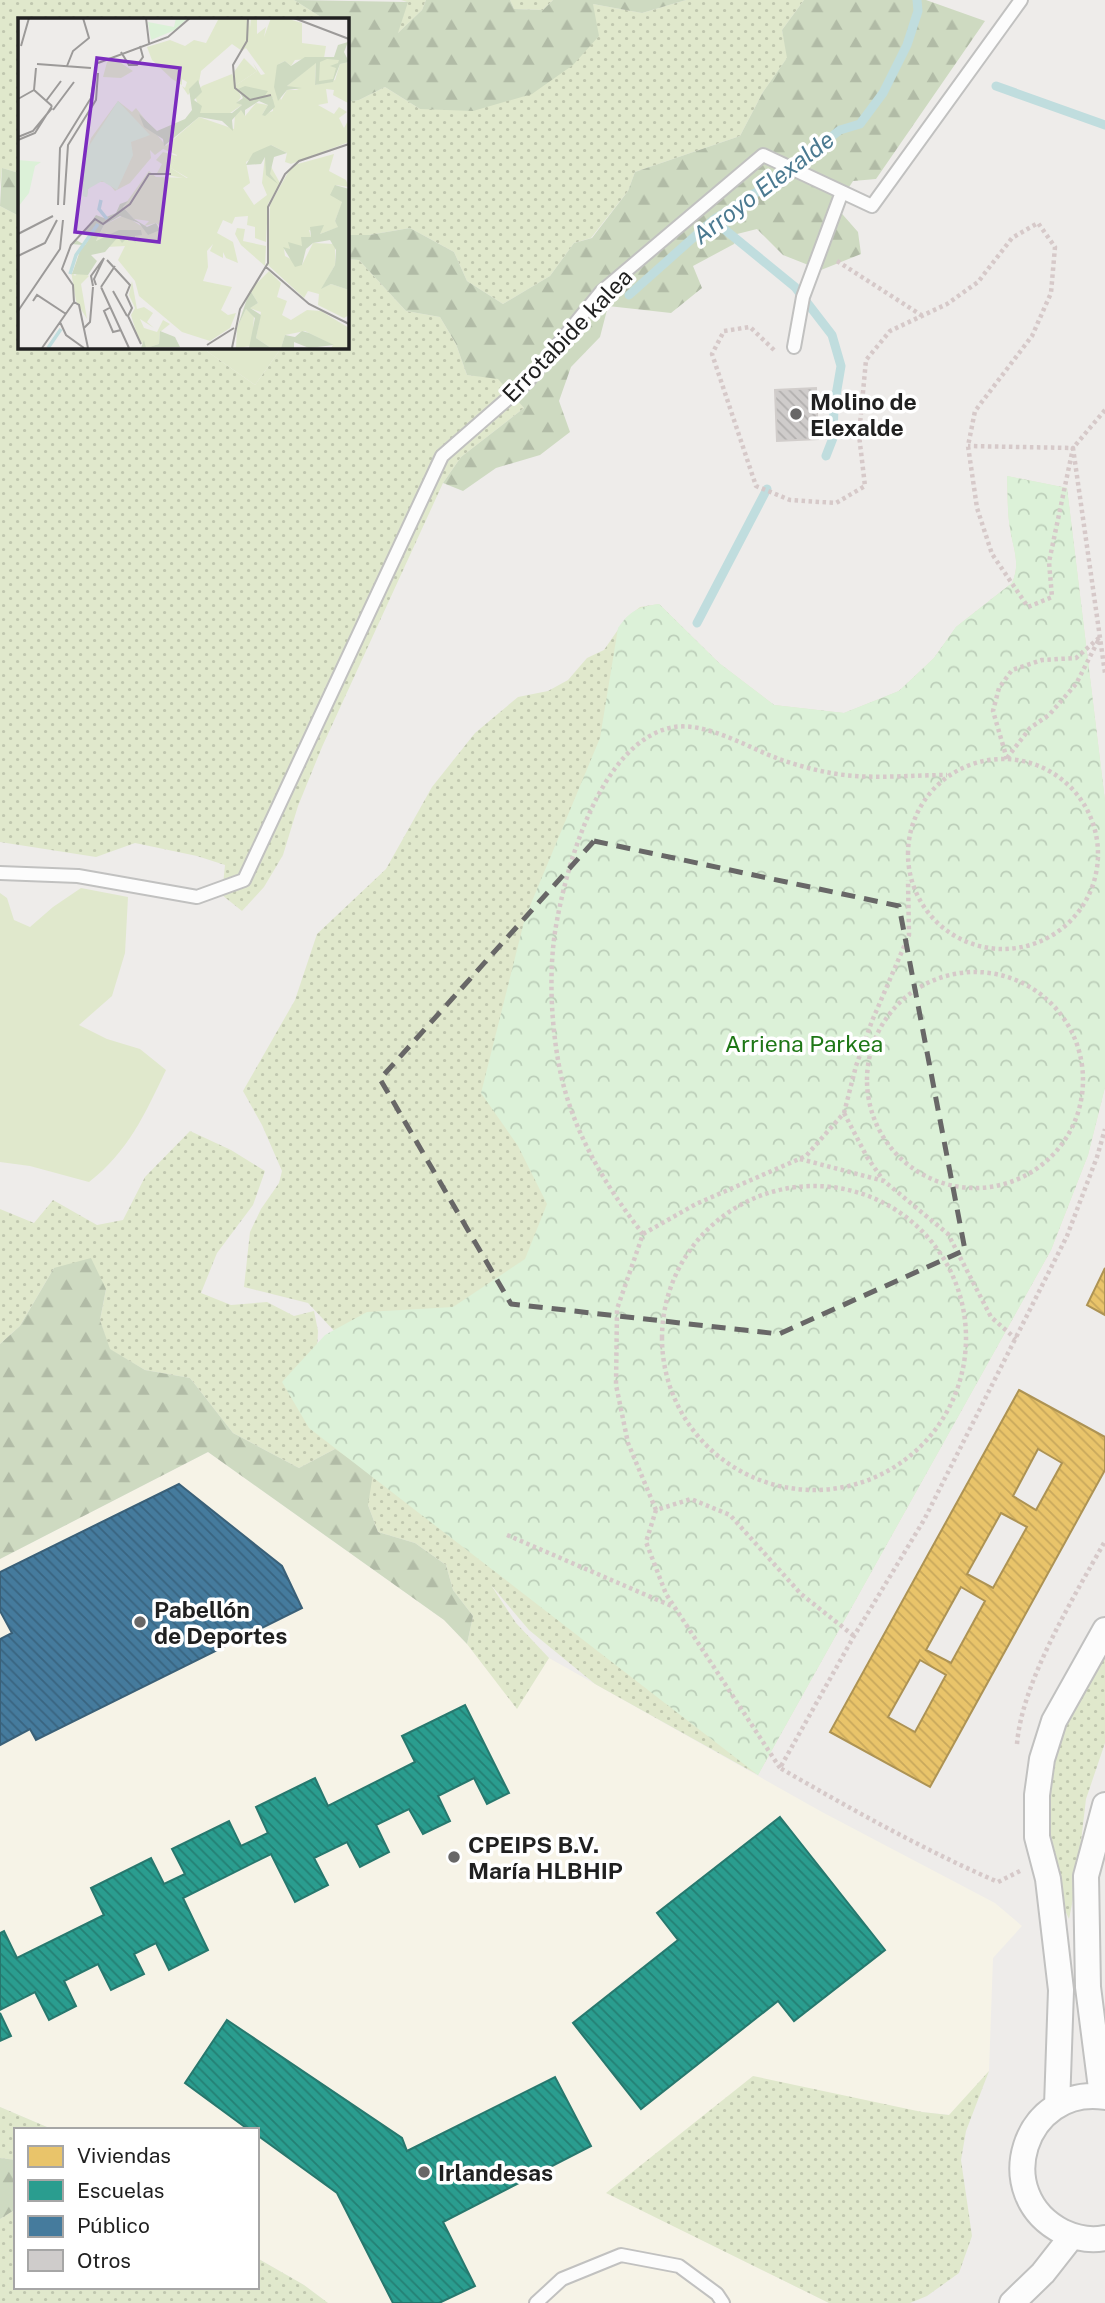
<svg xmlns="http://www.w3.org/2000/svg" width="1105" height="2303" viewBox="0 0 1105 2303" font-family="'Public Sans',sans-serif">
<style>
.education{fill:#f6f3e7}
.grass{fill:url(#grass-dots)}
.forest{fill:url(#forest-firs)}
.park{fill:url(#park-crowns)}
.garden{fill:#e0e8cc}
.homes{fill:url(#homes-back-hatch);stroke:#ad9354;stroke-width:2;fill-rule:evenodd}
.schools{fill:url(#schools-back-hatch);stroke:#27786e;stroke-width:2}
.public{fill:url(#public-back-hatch);stroke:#3a6078;stroke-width:2}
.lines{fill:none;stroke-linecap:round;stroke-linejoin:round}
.stream{stroke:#c0ddde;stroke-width:9}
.building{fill:url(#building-back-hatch);stroke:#d1cdcb;stroke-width:2}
.lane-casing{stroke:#c1c1c0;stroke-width:16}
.street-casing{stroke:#c1c1c0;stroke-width:28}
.path{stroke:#d6c9c9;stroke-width:4.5;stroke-dasharray:3.5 3.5;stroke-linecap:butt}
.lane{stroke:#fcfcfc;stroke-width:12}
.street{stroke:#fcfcfc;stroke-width:24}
.marked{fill:none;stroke:#686767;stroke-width:5;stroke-dasharray:14 9;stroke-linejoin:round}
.poi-dot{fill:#686767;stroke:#fff;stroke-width:2.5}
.labels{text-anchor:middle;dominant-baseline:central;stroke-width:7;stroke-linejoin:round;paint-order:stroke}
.street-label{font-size:23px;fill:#202020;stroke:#fff}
.poi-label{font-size:23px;font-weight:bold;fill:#202020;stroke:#fff;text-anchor:start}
.park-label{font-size:23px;fill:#1e7716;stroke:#fff}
.water-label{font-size:24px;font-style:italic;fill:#4b7a91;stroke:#fff}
.inset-river{fill:none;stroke:#c0ddde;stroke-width:3.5}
.inset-road{fill:none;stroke:#9c9a99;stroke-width:2}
.view{fill:#7b2cbf;fill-opacity:0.15;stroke:#7b2cbf;stroke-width:3.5}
.inset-edge{fill:none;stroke:#202020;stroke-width:3.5}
</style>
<defs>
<pattern id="grass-dots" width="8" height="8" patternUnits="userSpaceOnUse" patternTransform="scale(1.75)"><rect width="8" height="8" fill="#e0e8cc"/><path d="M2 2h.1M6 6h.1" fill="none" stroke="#c0c7af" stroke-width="1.8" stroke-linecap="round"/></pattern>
<pattern id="forest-firs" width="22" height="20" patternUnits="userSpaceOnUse" patternTransform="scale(1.75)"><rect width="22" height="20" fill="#cedac1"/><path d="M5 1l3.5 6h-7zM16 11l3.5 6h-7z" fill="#b1bba6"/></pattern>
<pattern id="park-crowns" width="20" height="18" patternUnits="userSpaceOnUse" patternTransform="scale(1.75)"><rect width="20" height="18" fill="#dcf1d8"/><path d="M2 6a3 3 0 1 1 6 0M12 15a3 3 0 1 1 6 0" fill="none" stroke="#bcceb9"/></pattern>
<pattern id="homes-back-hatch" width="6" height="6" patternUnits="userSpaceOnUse" patternTransform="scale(1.75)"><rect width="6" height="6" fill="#e9c46a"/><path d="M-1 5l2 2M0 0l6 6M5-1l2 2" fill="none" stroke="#c8a85c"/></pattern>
<pattern id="schools-back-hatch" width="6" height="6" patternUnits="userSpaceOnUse" patternTransform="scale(1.75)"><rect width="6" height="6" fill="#2a9d8f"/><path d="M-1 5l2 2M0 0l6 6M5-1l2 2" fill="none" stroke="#248074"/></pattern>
<pattern id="public-back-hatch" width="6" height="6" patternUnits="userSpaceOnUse" patternTransform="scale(1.75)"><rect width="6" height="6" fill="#457b9d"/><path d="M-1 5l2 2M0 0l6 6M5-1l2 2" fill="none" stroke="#396480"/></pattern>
<pattern id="building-back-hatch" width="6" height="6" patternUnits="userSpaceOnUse" patternTransform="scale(1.75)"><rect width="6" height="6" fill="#cfcccb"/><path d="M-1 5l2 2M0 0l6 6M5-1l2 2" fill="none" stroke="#b1afae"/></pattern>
</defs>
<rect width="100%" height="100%" fill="#eeecea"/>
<path class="education" d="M208,1452L444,1620L467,1644L517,1708L549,1658L822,1812L995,1903L1022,1926L993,1958L989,2071L950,2115L922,2112L607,2193L829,2303H328L304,2285L257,2258V2130H54L0,2107V1559Z"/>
<path class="grass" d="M0,0H294L324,19H19V173L2,168L0,187Z
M401,0H426L422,10L397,34L407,2Z
M510,0H553L543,10L514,9Z
M686,0H804L782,30L788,57L763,92L740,136L635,172L628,191L591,238L574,243L550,276L503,304L467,281L454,252L410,228L369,235H347L346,102L359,100L385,87L420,109L593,4L642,13Z
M0,206L19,216V346L201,347L255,385L282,347L346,346L347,259L359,260L406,311L440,317L456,344L467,375L498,378L524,408L461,457L443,483L322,747L298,806L283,855L264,887L242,911L222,895L225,865L197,856L135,843L96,857L0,842Z
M1007,476L1067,488L1105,801V1087L1088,1155L1051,1250L758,1775L595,1684L529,1630L491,1585L516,1623L549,1658L517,1709L467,1644L473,1616L453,1590L446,1565L415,1543L378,1532L368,1505L335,1449L299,1468L233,1433L190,1378L145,1370L109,1349L100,1320L106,1289L54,1268L20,1326L0,1344V1209L34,1223L53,1200L97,1225L123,1220L145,1177L190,1131L231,1150L265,1171L253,1205L217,1253L201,1293L231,1305L267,1302L294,1316L314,1311L318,1331L317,1350L381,1381L308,1303L244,1287L250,1232L261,1209L279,1183L282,1171L262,1125L243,1091L295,1000L317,934L386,869L432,787L475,733L518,697L548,691L568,680L587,658L604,650L626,618L640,607L659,604L719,663L774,705L844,713L899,691L934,658L956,627L1012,583C1021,563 1013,549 1010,528C1007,511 1008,493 1007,476Z
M1105,1644V1743L1086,1799L1076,1884L1069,1919C1064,1908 1058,1896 1055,1884C1044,1832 1047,1753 1070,1705C1080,1684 1094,1664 1105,1644Z
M989,2071L966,2131L961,2160L972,2236L959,2273L927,2296L910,2303H829L606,2193L753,2076L922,2112L949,2115Z
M0,2107L54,2130H16V2160L0,2158Z
M16,2209V2287H257V2258L304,2285L328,2303H0V2219Z"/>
<path class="forest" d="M294,0L408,2L398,33L422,10L426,0H510L514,9L543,10L553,0H686L642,13L593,4L599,36L573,65L532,94L473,111L420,109L385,87L359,100L347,102L346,19H324Z
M804,0H926L985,21L876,179L853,181L836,207L858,232L861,254L821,270L783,255L757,229L737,234L734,244L693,266L702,288L671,313L608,306L600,337L571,367L559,401L570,432L540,455L496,468L463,491L443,483L461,457L524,408L498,379L467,375L456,344L440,317L406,311L359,260L347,259V235H369L410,228L454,252L467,281L503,304L550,276L574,243L592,238L628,191L635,172L740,136L763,92L787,58L782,30Z
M2,168L19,173V216L0,206Z
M91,1258L106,1289L100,1320L110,1349L145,1370L190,1378L233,1433L299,1468L335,1449L373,1474L368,1505L378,1532L415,1543L446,1565L453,1590L473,1616L467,1644L444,1620L208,1452L0,1559V1344L20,1326L54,1268Z
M0,2158L16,2160V2209L0,2219Z"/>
<path class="park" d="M1007,476L1067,488L1105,801V1087L1088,1155L1051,1250L758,1775L309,1428L282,1382L325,1335L367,1312L453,1307L525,1259L547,1204L518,1146L481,1093L525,918L600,738L618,628C631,610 638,607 659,604L719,663L774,705L844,713L899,691L934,658L956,627L1012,583C1021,563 1013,549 1010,528C1007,511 1008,493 1007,476Z"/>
<path class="garden" d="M201,347L282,346V347L255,385Z
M81,888L128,897L125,953L112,996L79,1025L107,1039L140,1049L166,1070C145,1114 128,1152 89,1182L30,1166L0,1162V893L7,898L14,920L30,927L53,907Z"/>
<path class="homes" d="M1105,1268V1315L1087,1305Z
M1019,1390L1105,1437V1470L930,1787L830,1732ZM1038,1449L1062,1463L1036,1510L1013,1496ZM1001,1513L1027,1527L993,1588L967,1574ZM961,1587L985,1601L951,1663L926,1650ZM920,1660L946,1675L915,1732L888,1717Z"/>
<path class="schools" d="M465,1705L509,1793L487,1804L474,1778L438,1796L450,1821L423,1834L409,1809L376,1825L389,1852L360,1867L347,1842L314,1858L328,1885L295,1902L271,1854L183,1898L208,1950L169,1970L156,1943L134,1954L144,1974L111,1990L98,1964L64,1981L76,2006L49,2020L35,1992L0,2010V1933L4,1931L17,1958L104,1915L91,1888L151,1858L164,1884L185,1874L172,1849L229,1821L241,1846L268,1833L256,1807L315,1778L328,1806L415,1762L402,1736Z
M780,1817L885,1950L794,2021L778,2001L641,2109L573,2023L678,1940L657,1913Z
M0,2013L11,2036L0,2041Z
M227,2020L402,2138L407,2151L555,2077L591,2146L443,2222L475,2286L439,2303H393L337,2193L257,2135V2130H249L185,2083Z"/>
<path class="public" d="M179,1484L282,1566L302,1608L36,1740L30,1729L0,1745V1639L12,1633L0,1611V1572Z"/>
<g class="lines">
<path class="stream" d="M996,86L1105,125
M713,220L795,287L832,335L841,366L834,407L833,438L826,456
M629,295L713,220L774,181L840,130L860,124L883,93L907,45L918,11L917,0
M697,623L767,489"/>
</g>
<path class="building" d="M816,388L818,439L777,441L775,390Z"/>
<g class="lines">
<g class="lane-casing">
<path id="lane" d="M794,347L803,297L842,192
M0,873L78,876L197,897L244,880L442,456L528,381L601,292L763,155L872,206L1021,0
M536,2303L562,2279L621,2255L679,2266L717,2294L723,2303"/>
</g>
<g class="street-casing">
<path id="street" d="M1102,2096L1088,1987L1086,1876L1105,1805
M1105,2097C1024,2085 989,2195 1063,2232C1076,2238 1091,2241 1105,2238
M1057,2106L1061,1990L1048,1879L1037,1837V1795L1042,1759L1054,1721L1105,1630
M1012,2303L1043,2273L1072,2236"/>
</g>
<path class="path" d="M837,261L921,315
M774,350L750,327L724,331L712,354L756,486L790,500L836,503L865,486L859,435L866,360L890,331L947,304L978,282L1012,238L1038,223L1055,247L1051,293L1032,336L975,411L968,446L977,508L992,554L1028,607L1052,597L1049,562L1073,448L968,446
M1105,410L1073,448L1105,673
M1007,758L1030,728L1049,715L1076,684L1099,639
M908 854a95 95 0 1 1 190 0a95 95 0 1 1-190 0Z
M1007,759L993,711L999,688L1012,670L1042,660L1076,658L1100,637
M867 1080a108 108 0 1 1 216 0a108 108 0 1 1-216 0Z
M844,1113L867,1157L883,1180
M800,1159L884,1181L919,1210L948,1234L991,1317L1016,1339
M662 1338a152 152 0 1 1 304 0a152 152 0 1 1-304 0Z
M643,1234L696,1204L806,1156L844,1113L856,1066L872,1021L909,935L908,880
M656,1510L628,1443L616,1385L617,1309L643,1234C603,1183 569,1125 558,1060C551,1019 549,973 555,932C565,869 600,740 674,727C707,722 749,748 779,759C796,765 814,770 831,773C868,780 910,775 947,775
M507,1535L674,1607
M1017,1744C1022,1681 1074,1597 1105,1541
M780,1768L666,1594L646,1542L656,1510L691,1499L730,1515L801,1594L854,1636
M1020,1871L998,1882C922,1849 851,1809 780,1768L854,1636L924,1520L1067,1236L1097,1157L1105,1129"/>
<use href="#lane" class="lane"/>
<use href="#street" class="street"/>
</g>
<path class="marked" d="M594,841L899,906L965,1250L779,1334L511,1304L380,1079Z"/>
<g class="poi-dot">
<circle cx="796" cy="414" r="7"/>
<circle cx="140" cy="1622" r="7"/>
<circle cx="454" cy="1857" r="7"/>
<circle cx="424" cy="2172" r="7"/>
</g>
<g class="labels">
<g class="street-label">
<text transform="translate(567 335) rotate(-46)">Errotabide kalea</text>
</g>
<g class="poi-label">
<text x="810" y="401">Molino de<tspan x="810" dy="26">Elexalde</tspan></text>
<text x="154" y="1609">Pabellón<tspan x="154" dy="26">de Deportes</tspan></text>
<text x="468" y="1844">CPEIPS B.V.<tspan x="468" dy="26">María HLBHIP</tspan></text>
<text x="438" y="2172">Irlandesas</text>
</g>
<g class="park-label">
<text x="804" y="1043">Arriena Parkea</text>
</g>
<g class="water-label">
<text transform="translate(763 187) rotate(-37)">Arroyo Elexalde</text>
</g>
</g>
<g transform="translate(18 18)">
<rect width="331" height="331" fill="#eeecea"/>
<path d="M201,0H231L232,10L233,0H239V16L248,9L246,19L253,0L271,1L284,5V25L308,28L306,40L277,42L273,48L267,43L261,46L257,64L263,82L269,72H281L269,68L298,44L297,67L317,62L322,46L331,44L330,85L315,77L316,72L308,71L310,85L300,87L316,96L321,89L329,94L321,100L326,110L331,101V124L273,146L267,144L269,135L253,127L228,144L232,165L225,170L236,187L249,177L244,165L247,138L262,165L250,186L248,224L237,220V209L229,207L230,198L217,199L214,206L205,202L199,215L215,224L220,245L208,240L205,234V240L192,233L195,226L189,233L190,249L185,263L214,269L203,292L210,297L218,295L212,310L192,323L164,314L121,278L117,263L100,242L107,228L89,229L100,218H111L118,225L117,213L106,212L78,223L86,207L106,197L131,213L143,209L138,205L126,208L131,203L116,201L105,189L131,153L138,159L170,160L153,150L159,137L145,131L137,137L132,132L133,140L112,165L97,173L89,164H79L70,171L69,179L65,178V147L73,120L100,83L114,94L118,90L148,128L181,99L216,111L217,96L224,91L227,98L238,85L250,87L244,97L255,93V80L245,79L246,72L220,71L218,67L239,53L235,45L243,57L247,56L228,30L224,33L214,26L183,53L181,64L170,77L164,68L167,70L169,64L164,61V67L154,61L134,42L129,29L152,22L167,28L176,22L188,25ZM95,41H97L115,53L103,60L85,59L89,44ZM214,56L223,79L219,85L224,87L209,97L182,95L177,77L184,68ZM316,136L311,153L328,162L331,169L317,167L324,185L317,203L321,209L302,216L291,212L293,219L286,221L283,230L271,225L272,231H266L267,238L284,247L295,225L317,226V247L304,270L313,266L331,272V297L326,300L300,287L301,276L290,273L286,280L250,247L252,187L269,156L276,147ZM219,210L227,211L225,223L248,228L247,248L223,227L217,216ZM53,253L57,258L61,253L71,258L63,266L69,301L58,283ZM251,253L263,265L259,279L269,283L264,297L273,302L289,292L303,293L331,310V330H313L315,327L287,313L267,317L263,330H253L238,320L243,294L231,290L240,285L232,272ZM114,263L119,291L126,289L135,295L129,304L136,310L122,301L126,310L139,314L145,302L152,306L142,314L141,326L128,330L120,320L113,297L117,290L111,277ZM228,291L236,298L234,328L218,330L219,310Z" fill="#e0e8cc"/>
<path d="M330,24L326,34L331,44L322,46L315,64L297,67L298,45L269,68L284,70L269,72L260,83L256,69L259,47L267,43L273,48L287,39H316L320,27ZM180,62L184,74L176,82L184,88L182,95H214L224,87L218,85L225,80L220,71L227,68L250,73L246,79L254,78L257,89L247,98L244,97L250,87L241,83L227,92V98L223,92L214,102L215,113L204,103L181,99L146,128L145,121L126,109L121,96L139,113L167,101L174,92L171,71ZM253,127L269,135L256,139L252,156L260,166L248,157L247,139L243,146L228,147L235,135ZM317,167L331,171V272L313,266L303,271L317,247L318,232L312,222L295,225L288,231L284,247L277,249L265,229L272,231L270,224L284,228L283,219H293L292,209L306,207L302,216L320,209L317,203L324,184L312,177ZM110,183L105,189L116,201L129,209L138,205L142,212L130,217L121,205L102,198L86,207L78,223L101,212H123L124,217L117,218L118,225L110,219L104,225L100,219L87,234L73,237L79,243L70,257L54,256L64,227L54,226L58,222L67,227L73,218L66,214L78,197L86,200L98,195L102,186ZM232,272L240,285L232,290L243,297L238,320L253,330H231L237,300L228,291L219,310ZM142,313L157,319L162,329L123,330L126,322L128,330L141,326ZM284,313L291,315L316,327L291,330L276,324V330H263L267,317L277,319Z" fill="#cedac1"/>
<path d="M158,0H170L157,12L133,22L130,4L156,9ZM100,83L132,117L113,124L115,137L99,172L84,163L70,171L69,179L65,178L67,134ZM0,142L23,144L17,148L11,175L0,189Z" fill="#dcf1d8"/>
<path d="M226,40L239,53L218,67L216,54ZM309,41L321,42L320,45L312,48L318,50L315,61L301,63L302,44ZM145,134L159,138L153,150L170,161L139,155L144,146L138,142Z" fill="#e0e8cc"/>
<path class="inset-river" d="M83,182L81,191L89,201M52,256L58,237L80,206M30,330L43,311"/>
<path class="inset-road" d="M128,0L131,25M230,0L229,23L215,47L217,70L232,82L253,77M276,0L331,21M3,28L11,0M103,34L111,47H119L125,39L122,28M80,45L150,19L172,0M19,46L73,50M49,48L55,33L71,20L65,0M16,72L34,88M0,81L16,72L18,50M28,83L43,63M35,92L56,64M0,119L15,113L34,90M0,122L17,115L34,88M40,187L42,130L73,80L77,56M46,187L50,127L78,82L80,55M0,216L35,198M0,238L27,225L39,202M89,242L112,267L108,277L114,290L110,298L123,326M248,249L291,286L331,306M75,268L73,258L86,240L76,261L78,267M83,269L111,330M83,269L97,248M95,273L109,298M15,283L19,277L48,296M56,284L61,287L70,330M93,289L86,293L95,314L103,312M0,293L42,231L45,202M42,304L48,317L66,330M66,310L72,304L75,269M189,327L216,310M24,330L56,284L55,267L44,251L53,227L77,201L85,206L112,186L131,156H153M214,330L222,291L250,245V189L267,156L281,143L331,126"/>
<path class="view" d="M79,40L162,50L141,224L57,214Z"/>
<rect width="331" height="331" class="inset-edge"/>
</g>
<rect x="14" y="2128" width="245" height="161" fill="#ffffff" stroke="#a6a6a6" stroke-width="2"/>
<rect x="28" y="2146" width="35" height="21" fill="#e9c46a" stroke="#a6a6a6" stroke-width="2"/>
<text x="77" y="2163" font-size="21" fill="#202020">Viviendas</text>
<rect x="28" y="2180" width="35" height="21" fill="#2a9d8f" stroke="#a6a6a6" stroke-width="2"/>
<text x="77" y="2198" font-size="21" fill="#202020">Escuelas</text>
<rect x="28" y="2216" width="35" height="21" fill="#457b9d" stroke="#a6a6a6" stroke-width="2"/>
<text x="77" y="2233" font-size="21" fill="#202020">Público</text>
<rect x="28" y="2250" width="35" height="21" fill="#cfcccb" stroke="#a6a6a6" stroke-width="2"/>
<text x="77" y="2268" font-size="21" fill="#202020">Otros</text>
</svg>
